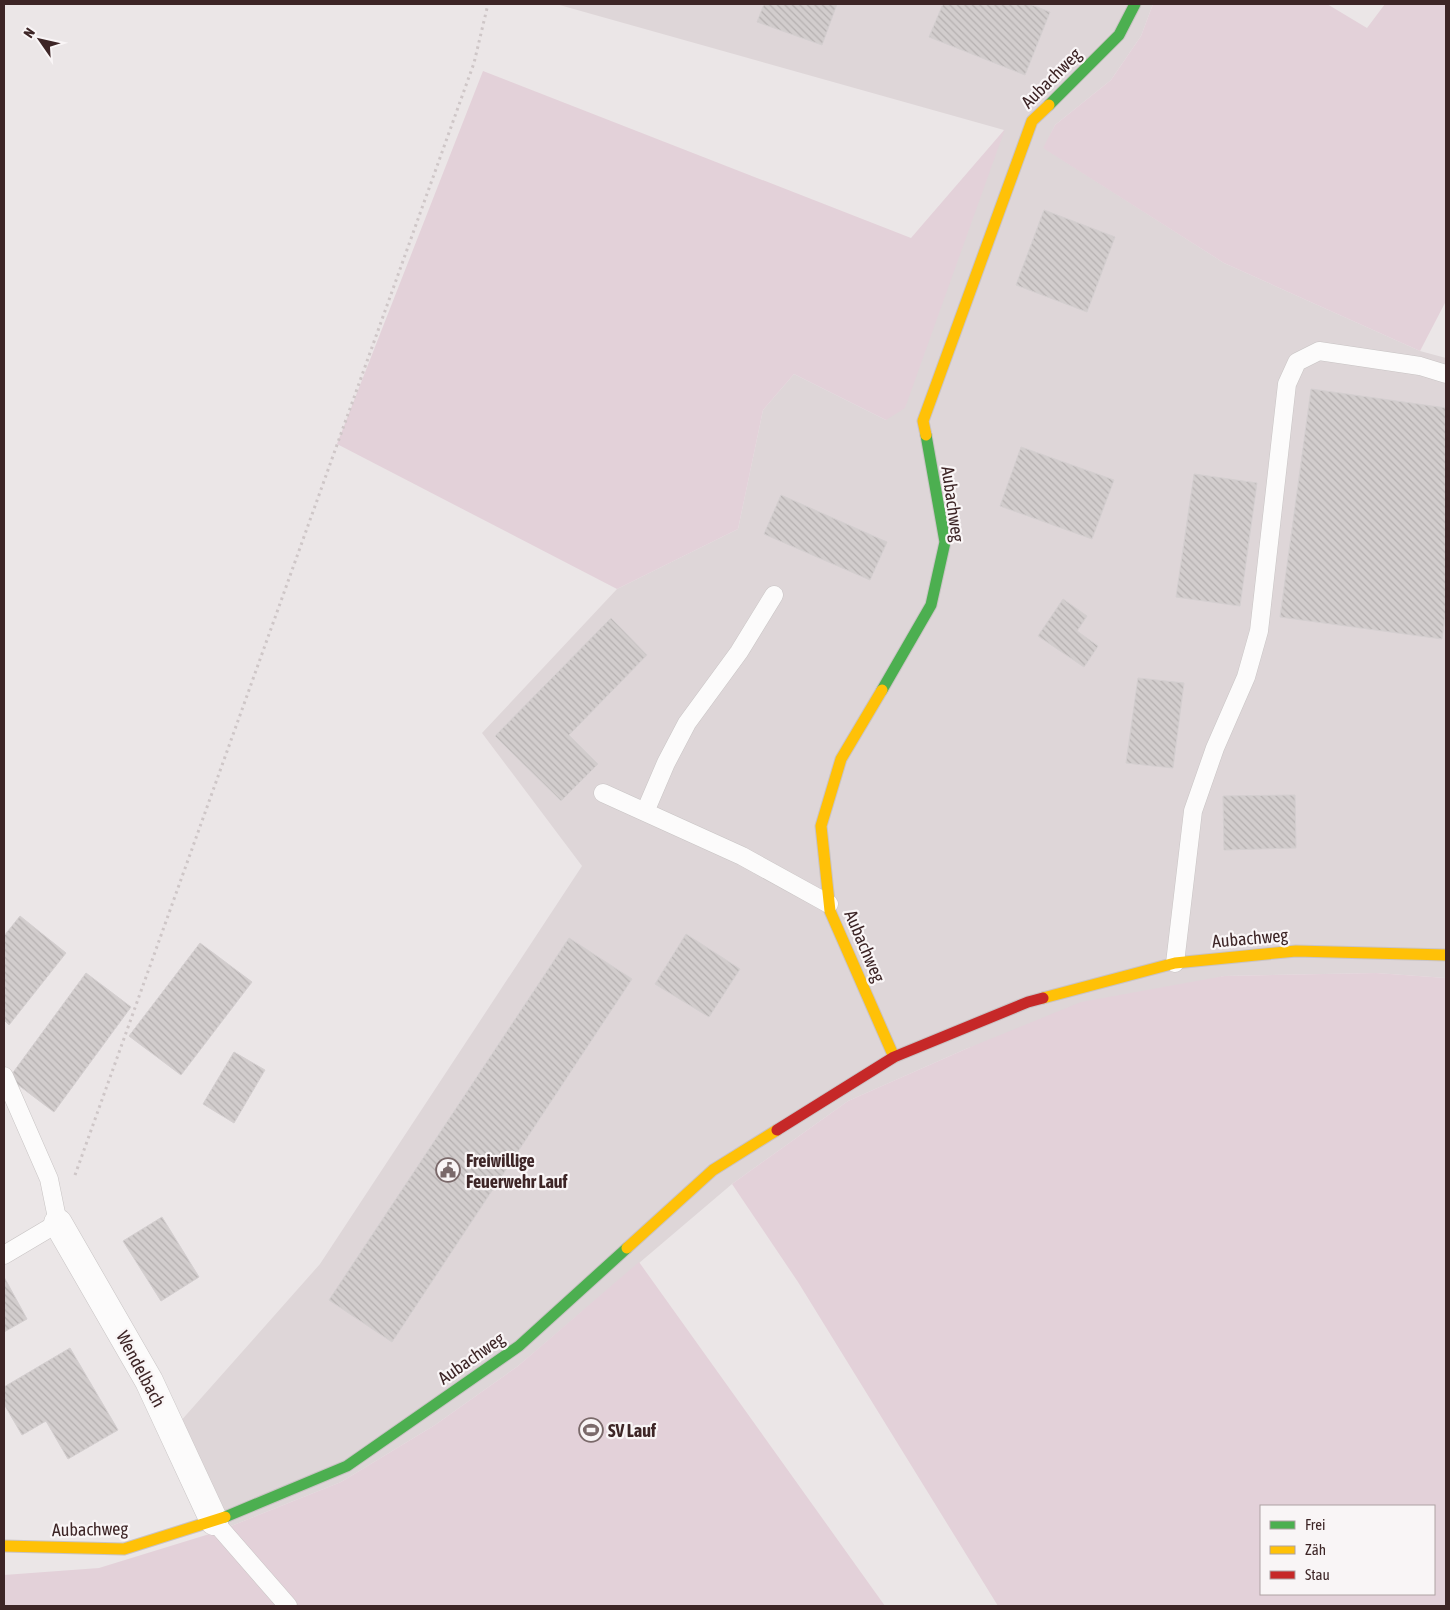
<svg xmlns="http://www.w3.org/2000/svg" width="1450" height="1610" viewBox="0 0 1450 1610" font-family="'Asap Condensed',sans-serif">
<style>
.built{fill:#ded6d8}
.grass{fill:#e3d1d9;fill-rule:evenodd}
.building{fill:url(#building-back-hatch);stroke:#d4cfd0}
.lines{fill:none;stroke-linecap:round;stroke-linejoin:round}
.lane-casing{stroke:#c8c4c4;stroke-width:19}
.street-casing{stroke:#c8c4c4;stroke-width:29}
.fast-casing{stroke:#c9c3c4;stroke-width:13}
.slow-casing{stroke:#c9c3c4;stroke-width:13}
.jam-casing{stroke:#c9c3c4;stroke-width:13}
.path{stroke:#cec6c7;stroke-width:3;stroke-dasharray:2.5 4;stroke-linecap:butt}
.lane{stroke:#fcfbfb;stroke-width:18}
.street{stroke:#fcfbfb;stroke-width:28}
.fast{stroke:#4caf50;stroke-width:11}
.slow{stroke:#ffc107;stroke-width:11}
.jam{stroke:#c62828;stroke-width:11}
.labels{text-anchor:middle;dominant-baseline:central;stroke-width:4.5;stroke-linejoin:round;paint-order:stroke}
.street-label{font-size:18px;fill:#3d2526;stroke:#f9f5f6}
.poi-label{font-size:18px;font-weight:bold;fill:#3d2526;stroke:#f9f5f6;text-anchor:start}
</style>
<defs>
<pattern id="building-back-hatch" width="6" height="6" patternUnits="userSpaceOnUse" patternTransform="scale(1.25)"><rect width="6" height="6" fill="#d2cdcd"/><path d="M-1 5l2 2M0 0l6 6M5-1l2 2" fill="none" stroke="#b5b0b0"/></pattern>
</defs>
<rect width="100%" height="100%" fill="#ebe6e7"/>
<path class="built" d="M556,4H1153L1141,36L1111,80L1055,125L1044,148L1224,263L1420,351L1446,358V978L1376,973L1224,976L968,1048L848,1101L732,1184L518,1366L435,1425L341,1482L216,1532L179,1423L320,1264L582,866L482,733L617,589L738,529L763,410L794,374L886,420L1004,130Z"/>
<path class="grass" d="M1153,4H1327L1367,28L1385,4H1446V301L1420,351L1224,263L1043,148L1055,125L1111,80L1141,36Z
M483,71L911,238L1005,129L905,408L886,420L794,374L763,410L738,529L617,589L337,444Z
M1376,973L1446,978V1606H998L798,1282L732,1184L848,1101L968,1048L1081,1002L1224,976ZM1261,1506H1434V1594H1261Z
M639,1262L885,1606H4V1575L99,1568L216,1532L341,1482L435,1425L518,1366Z"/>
<path class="building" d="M764,4H837L822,45L757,22Z
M943,4H1029L1050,12L1025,75L929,37Z
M1044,210L1115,237L1087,312L1016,285Z
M1311,389L1446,408V610L1442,639L1280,617Z
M1021,447L1114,480L1092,539L1000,506Z
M1194,474L1257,483L1240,606L1176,597Z
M781,495L887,542L870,580L764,534Z
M1063,599L1087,616L1077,631L1098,646L1084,667L1038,636Z
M611,618L647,655L569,735L598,764L561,801L495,736Z
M1138,678L1184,683L1173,768L1126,763Z
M1295,795L1296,848L1224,850L1223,796Z
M20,916L66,953L9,1025L4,1020V936Z
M686,934L740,969L709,1017L655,984Z
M569,938L632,979L392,1342L329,1300Z
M200,943L252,982L181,1075L129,1036Z
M86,973L131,1007L54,1112L9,1078Z
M234,1052L265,1070L234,1123L203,1104Z
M162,1217L199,1277L161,1301L123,1241Z
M4,1277L27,1319L4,1332Z
M70,1348L118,1430L68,1459L46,1421L22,1435L4,1404V1387Z"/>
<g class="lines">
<g class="lane-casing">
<path id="lane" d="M603,793L742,856L829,904
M645,812L666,763L687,723L739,652L774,595
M1175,963L1193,811L1215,748L1246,677L1259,631L1287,384L1297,362L1319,351L1420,366L1446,374
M4,1076L49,1179L58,1223L4,1255
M214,1521L288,1606"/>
</g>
<g class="street-casing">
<path id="street" d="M58,1223L149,1381L214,1521"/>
</g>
<g class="fast-casing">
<path id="fast" d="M1049,105L1119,35L1135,4
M882,690L931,605L945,542L926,435
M225,1517L347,1466L519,1346L627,1248"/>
</g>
<g class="slow-casing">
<path id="slow" d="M926,435L923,421L1032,121L1049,105
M882,690L841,759L821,826L830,911L894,1057
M1043,998L1175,963L1296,951L1446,955
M627,1248L713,1170L777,1130
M4,1546L124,1549L225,1517"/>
</g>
<g class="jam-casing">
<path id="jam" d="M777,1130L894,1057L1028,1002L1043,998"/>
</g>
<path class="path" d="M75,1175L474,63L488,4"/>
<use href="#lane" class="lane"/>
<use href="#street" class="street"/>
<use href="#fast" class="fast"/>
<use href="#slow" class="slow"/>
<use href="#jam" class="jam"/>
</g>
<defs>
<g id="civic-ring" transform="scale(1.25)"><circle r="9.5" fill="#f9f5f6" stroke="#7a696a" stroke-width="1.5"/><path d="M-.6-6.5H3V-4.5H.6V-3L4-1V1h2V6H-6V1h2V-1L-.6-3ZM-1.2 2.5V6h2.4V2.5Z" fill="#7a696a"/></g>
<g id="stadium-ring" transform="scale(1.25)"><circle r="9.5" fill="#f9f5f6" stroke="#7a696a" stroke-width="1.5"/><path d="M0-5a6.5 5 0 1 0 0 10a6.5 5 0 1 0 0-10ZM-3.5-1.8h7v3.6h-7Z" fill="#7a696a"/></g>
</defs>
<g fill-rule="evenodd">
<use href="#civic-ring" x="448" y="1170"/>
<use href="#stadium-ring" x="591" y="1430"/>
</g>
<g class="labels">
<g class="street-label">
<text transform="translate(1051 78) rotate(-45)">Aubachweg</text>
<text transform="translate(953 504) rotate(82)">Aubachweg</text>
<text transform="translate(1250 938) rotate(-5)">Aubachweg</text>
<text transform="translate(865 946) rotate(67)">Aubachweg</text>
<text transform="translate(471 1358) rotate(-35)">Aubachweg</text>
<text transform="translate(141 1369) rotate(62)">Wendelbach</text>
<text transform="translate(90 1529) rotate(-1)">Aubachweg</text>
</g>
<g class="poi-label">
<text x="466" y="1160">Freiwillige<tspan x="466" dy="21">Feuerwehr Lauf</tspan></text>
<text x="608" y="1430">SV Lauf</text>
</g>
</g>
<rect width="1450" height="1610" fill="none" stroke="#3d2526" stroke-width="10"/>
<rect x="1260" y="1505" width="175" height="90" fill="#f9f5f6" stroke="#aea2a3"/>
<rect x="1270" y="1521" width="25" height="8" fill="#4caf50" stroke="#aea2a3"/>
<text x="1305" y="1530" font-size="15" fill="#3d2526">Frei</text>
<rect x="1270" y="1546" width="25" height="8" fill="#ffc107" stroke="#aea2a3"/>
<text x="1305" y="1555" font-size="15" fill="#3d2526">Zäh</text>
<rect x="1270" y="1571" width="25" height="8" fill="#c62828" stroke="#aea2a3"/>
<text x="1305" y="1580" font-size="15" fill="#3d2526">Stau</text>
<g transform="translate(40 40) rotate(304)" stroke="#f9f5f6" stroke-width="4" paint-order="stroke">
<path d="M0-4L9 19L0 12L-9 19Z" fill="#3d2526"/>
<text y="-8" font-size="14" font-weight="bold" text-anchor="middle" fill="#3d2526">N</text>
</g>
</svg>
